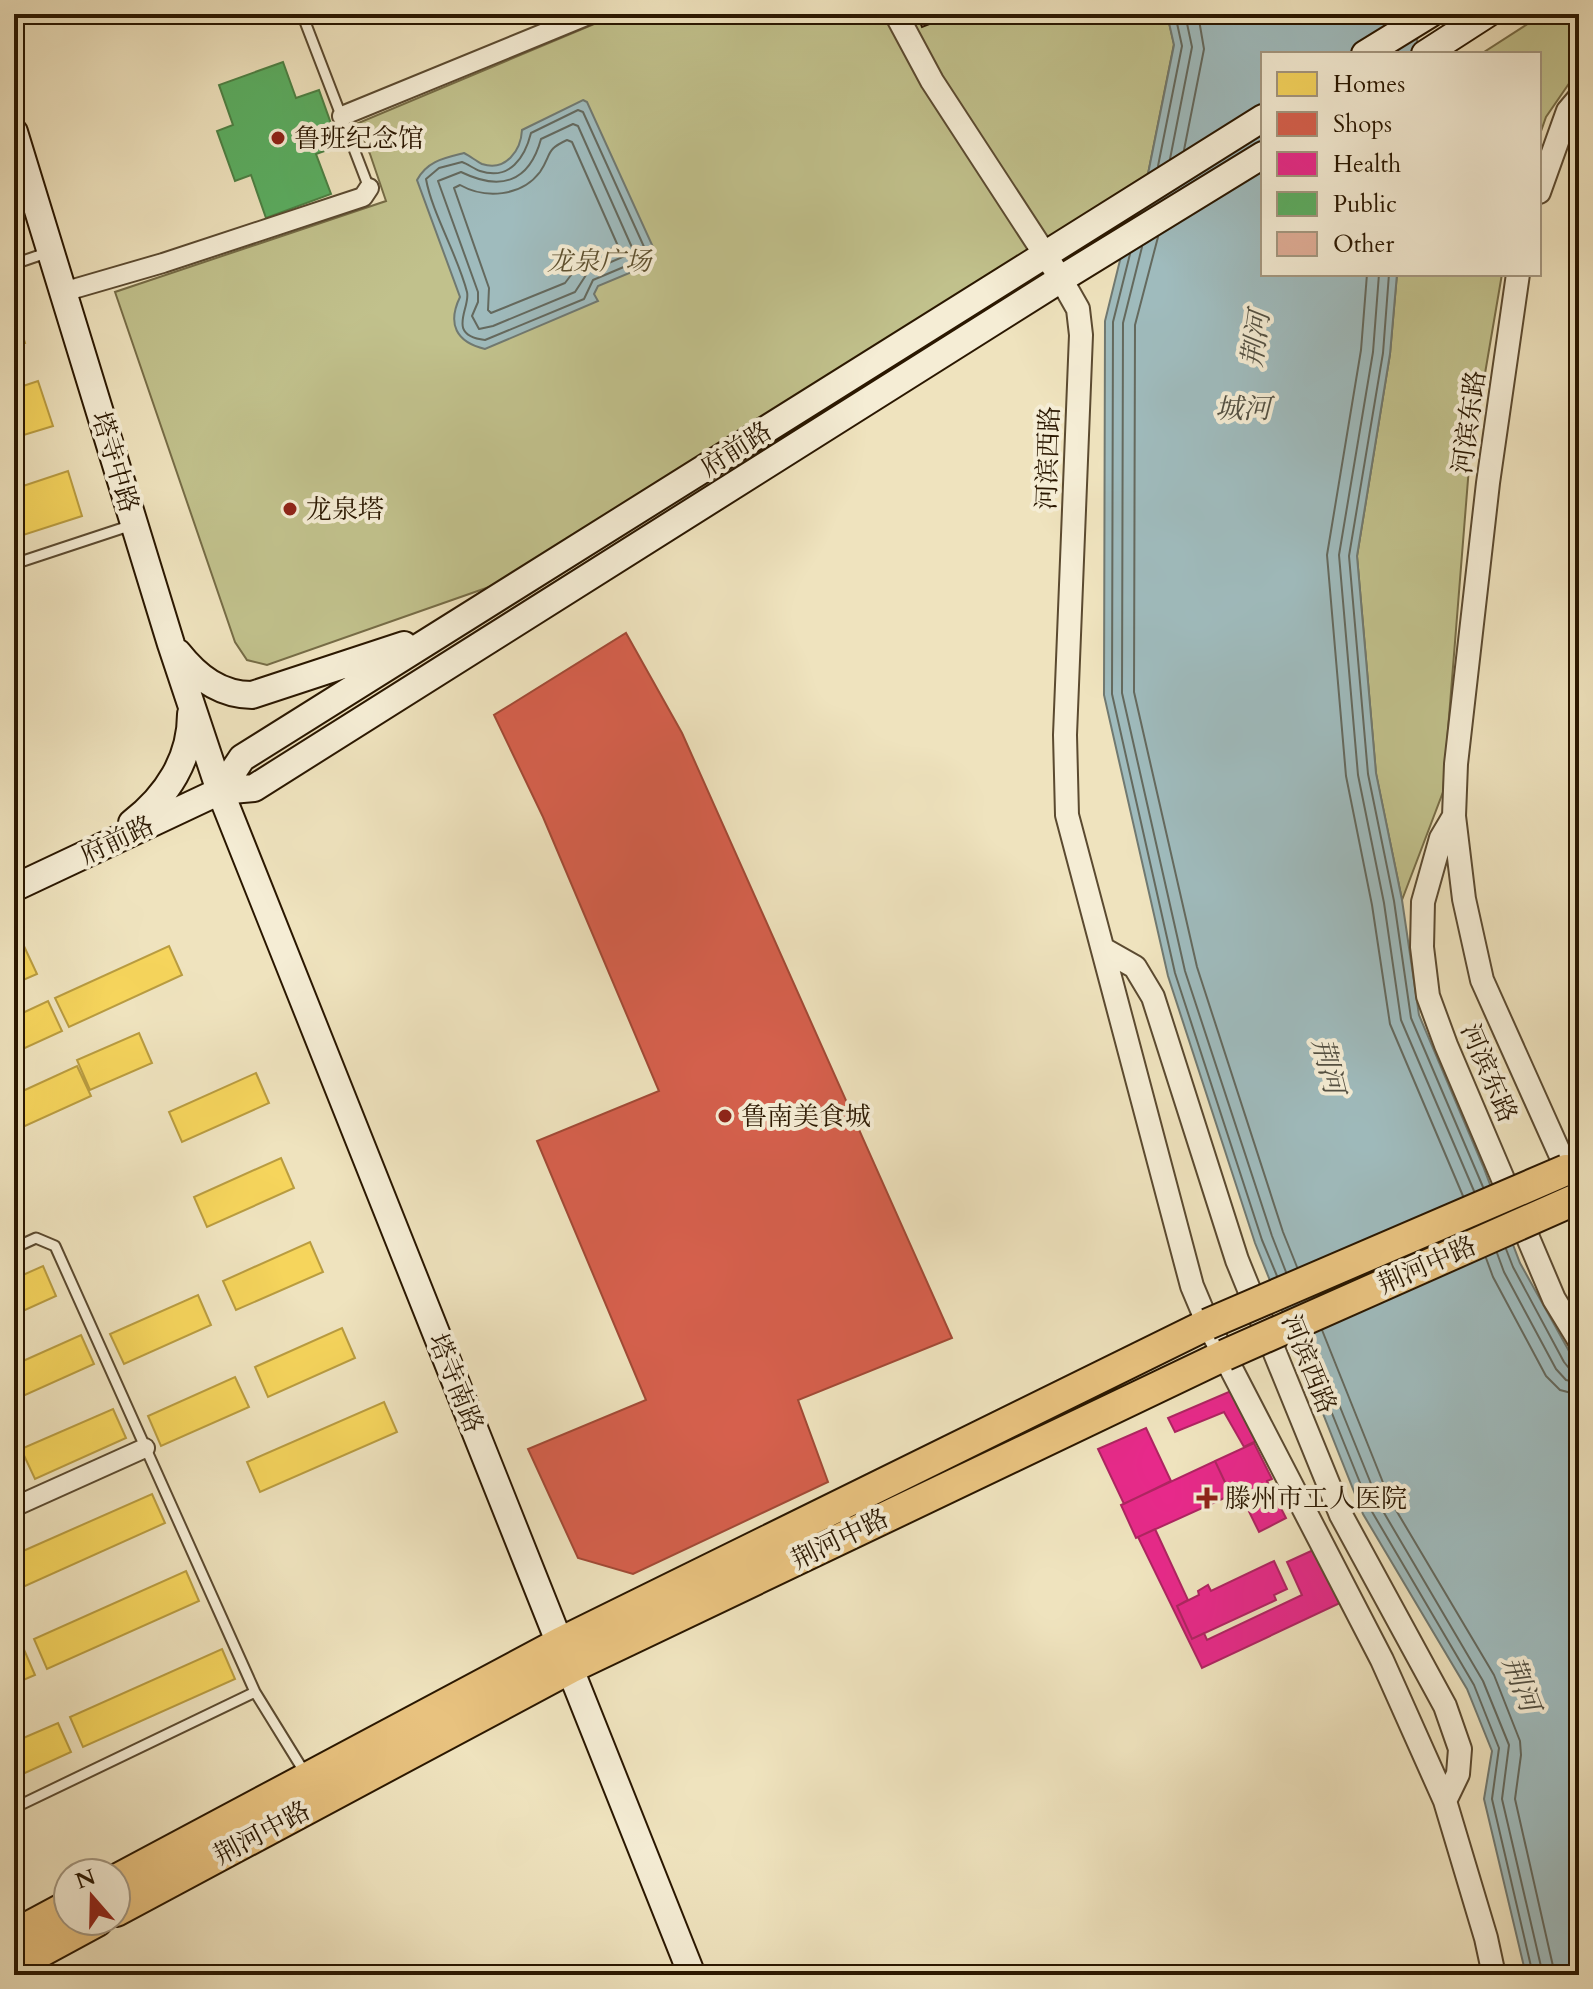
<svg xmlns="http://www.w3.org/2000/svg" width="1593" height="1989" viewBox="0 0 1593 1989" font-family="Cardo,'Noto Serif SC',serif">
<style>
.green{fill:#c1c18c;stroke:#766c46;stroke-width:2}
.water{fill:#9fbbbd;stroke:#707971;stroke-width:2}
.homes{fill:#f6d55c;stroke:#b99c40;stroke-width:2}
.shops{fill:#d6604d;stroke:#a24a36;stroke-width:2}
.health{fill:#e7298a;stroke:#ae2461;stroke-width:2}
.public{fill:#5aae61;stroke:#4c8144;stroke-width:2}
.lines{fill:none;stroke-linecap:round;stroke-linejoin:round}
.shore{stroke:#64695e;stroke-width:2}
.building{fill:#e1ae98;stroke:#2a1700;stroke-width:2}
.service-casing{stroke:#5b4a30;stroke-width:13}
.minor-casing{stroke:#5b4a30;stroke-width:22}
.tertiary-casing{stroke:#5b4a30;stroke-width:26}
.secondary-casing{stroke:#2a1700;stroke-width:30}
.primary-casing{stroke:#2a1700;stroke-width:34}
.service{stroke:#f5edd5;stroke-width:9}
.minor{stroke:#f5edd5;stroke-width:18}
.tertiary{stroke:#f5edd5;stroke-width:22}
.secondary{stroke:#f5edd5;stroke-width:26}
.primary{stroke:#e8c27f;stroke-width:30}
.primary-bridge-casing{stroke:#2a1700;stroke-width:34;stroke-linecap:butt}
.primary-bridge{stroke:#e8c27f;stroke-width:30}
.poi-dot{fill:#8f2418;stroke:#f5edd5;stroke-width:3}
.labels{text-anchor:middle;dominant-baseline:central;stroke-width:8;stroke-linejoin:round;paint-order:stroke}
.poi-label{font-size:26px;fill:#2a1700;stroke:#f5edd5;text-anchor:start}
.park-label{font-size:26px;font-style:italic;fill:#5f5231;stroke:#f5edd5}
.street-label{font-size:26px;fill:#2a1700;stroke:#f5edd5}
.water-label{font-size:28px;font-style:italic;fill:#535042;stroke:#f5edd5}
</style>
<rect width="100%" height="100%" fill="#efe3be"/>
<filter id="stains"><feTurbulence type="fractalNoise" baseFrequency=".0025" numOctaves="4"/><feColorMatrix values="0 0 0 0 .2 0 0 0 0 .09 0 0 0 0 .02 0 0 0 .5 -.17"/></filter>
<radialGradient id="worn" r=".72"><stop offset=".6" stop-color="#630" stop-opacity="0"/><stop offset="1" stop-color="#630" stop-opacity=".3"/></radialGradient>
<path class="green" d="M608,14H1167L1174,44L1148,174L509,580L267,665L247,660L235,642L115,292L386,201L370,154L356,124L594,24Z
M1543,14H1579V69L1546,117L1539,137V54H1481Z
M1397,274H1502L1469,467L1443,792L1402,900L1376,774L1357,556L1390,354Z"/>
<path class="water" d="M1167,14H1419L1416,54H1263V274H1397L1390,354L1357,556L1376,773L1402,900L1419,1015L1483,1166L1520,1263L1579,1369V1975H1526L1484,1799L1492,1751L1467,1689L1363,1514L1255,1243L1168,976L1104,695L1105,321L1124,244L1148,174L1174,45Z
M583,100L587,102L653,247L654,256L651,264L598,286L594,294L598,301L485,349C456,342 447,324 460,297L417,180C427,161 444,158 464,153C470,156 476,161 482,164C506,172 521,150 522,130Z"/>
<path class="homes" d="M14,307L25,343L14,346Z
M38,381L53,426L14,438V389Z
M68,471L82,516L14,538V489Z
M23,944L37,974L14,984V948Z
M169,946L182,975L69,1027L55,998Z
M48,1001L62,1031L14,1053V1017Z
M139,1033L152,1063L90,1090L77,1060Z
M77,1066L91,1096L14,1131V1095Z
M256,1073L269,1103L182,1142L169,1112Z
M281,1158L294,1188L207,1227L194,1197Z
M310,1242L323,1272L236,1310L223,1281Z
M43,1266L56,1296L14,1315V1279Z
M198,1295L211,1325L124,1364L110,1334Z
M342,1328L355,1358L268,1397L255,1367Z
M81,1335L94,1364L14,1400V1365Z
M235,1377L249,1407L161,1446L148,1416Z
M384,1402L397,1432L260,1492L247,1462Z
M113,1409L126,1438L35,1479L21,1449Z
M152,1494L165,1523L14,1591V1555Z
M186,1571L199,1601L47,1669L34,1639Z
M22,1645L35,1675L14,1684V1648Z
M222,1649L235,1679L83,1747L70,1717Z
M58,1723L71,1752L14,1778V1742Z"/>
<path class="shops" d="M626,633L682,733L952,1338L798,1400L828,1482L633,1574L578,1558L528,1449L646,1400L537,1141L659,1091L543,817L494,715Z"/>
<path class="health" d="M1231,1391L1258,1440L1244,1447L1224,1412L1175,1432L1168,1418Z
M1146,1428L1171,1481L1124,1504L1098,1449Z
M1254,1443L1272,1479L1267,1481L1286,1518L1259,1532L1239,1491L1231,1495L1215,1461Z
M1215,1461L1231,1495L1136,1538L1121,1505Z
M1155,1529L1188,1600L1177,1606L1192,1639L1204,1633L1207,1640L1302,1595L1287,1562L1320,1547L1330,1581L1340,1603L1202,1668L1138,1537Z
M1274,1561L1287,1589L1274,1595L1276,1600L1192,1639L1177,1606L1199,1595L1198,1591L1208,1585L1211,1591Z"/>
<path class="public" d="M283,62L296,98L319,90L339,146L316,154L331,194L266,218L251,175L235,181L217,131L233,125L219,85Z"/>
<g class="lines">
<path class="shore" d="M578,110L583,112L645,249V258L593,280L584,299L485,340C445,335 471,308 467,292C458,256 432,213 426,179L439,168L462,162C468,164 474,169 480,171C510,181 525,157 531,133Z
M573,124L578,126L634,252L588,272L575,292L493,326L479,329L472,316L478,302V292L438,181L461,172C500,191 529,183 541,139Z
M567,140L572,142L618,246L581,262L565,283L491,313L488,310L489,288L454,188L460,185C485,199 521,197 540,172C552,154 545,150 567,140Z
M1184,150L1204,49L1198,14
M1170,159L1192,47L1185,14
M1158,166L1182,46L1175,14
M1158,237L1135,325L1134,692L1197,967L1283,1232L1297,1267
M1142,247L1123,323L1122,693L1185,971L1272,1236L1286,1272
M1130,254L1113,322L1112,694L1175,973L1262,1240L1277,1276
M1367,274L1361,350L1327,555L1346,776L1372,905L1390,1024L1463,1196
M1379,274L1373,352L1339,555L1358,775L1384,903L1401,1020L1474,1191
M1389,274L1383,353L1349,556L1368,774L1394,901L1411,1018L1483,1187
M1506,1249L1513,1267L1564,1362L1572,1372L1579,1373
M1497,1253L1504,1272L1556,1369L1566,1380L1579,1383
M1486,1258L1493,1277L1546,1376L1560,1390L1579,1395
M1322,1330L1390,1500L1494,1675L1520,1741L1521,1755L1515,1799L1555,1975
M1311,1335L1380,1506L1483,1681L1509,1745L1502,1799L1543,1975
M1302,1339L1371,1510L1474,1685L1499,1748L1492,1799L1533,1975"/>
</g>
<path class="building" d="M917,14H944L945,18L922,27Z"/>
<g class="lines">
<g class="service-casing">
<path id="service" d="M302,14L369,188
M14,264L49,252
M14,564L132,525
M14,1248L36,1238L55,1246L255,1692L305,1773
M14,1808L255,1692"/>
</g>
<g class="minor-casing">
<path id="minor" d="M342,116L591,14
M63,292L163,263L363,197L369,188
M14,1507L145,1448"/>
</g>
<g class="tertiary-casing">
<path id="tertiary" d="M896,14L932,81L1061,279L1078,309L1081,335L1065,735L1067,815L1192,1286L1208,1324L1382,1660L1445,1801L1486,1938L1494,1975
M1539,192L1568,111L1579,98
M1518,274L1488,483L1456,764L1454,816L1464,899L1482,980L1573,1183
M1454,816L1441,838L1423,902L1422,947L1428,996L1446,1045L1554,1299L1579,1340
M1105,950L1135,967L1153,997L1237,1260L1341,1515L1445,1706L1460,1749L1458,1774L1445,1801"/>
</g>
<g class="secondary-casing">
<path id="secondary" d="M1365,54L1430,14
M1425,54L1487,14
M14,132L171,644L220,791L692,1975
M178,653C197,677 220,695 252,695L404,645
M220,791L242,758L1263,118
M132,823C167,796 191,759 191,714
M14,888L220,791L254,788L1061,279L1263,155"/>
</g>
<g class="primary-casing">
<path id="primary" d="M116,1880L560,1643L1208,1324
M116,1911L570,1668L1225,1355
M14,1935L68,1906
M14,1966L97,1921"/>
</g>
<use href="#service" class="service"/>
<use href="#minor" class="minor"/>
<use href="#tertiary" class="tertiary"/>
<use href="#secondary" class="secondary"/>
<use href="#primary" class="primary"/>
<g class="primary-bridge-casing">
<path id="primary-bridge" d="M1208,1324L1566,1170
M1225,1355L1579,1198"/>
</g>
<use href="#primary-bridge" class="primary-bridge"/>
</g>
<g class="poi-dot">
<circle cx="278" cy="138" r="8"/>
<circle cx="290" cy="509" r="8"/>
<circle cx="725" cy="1116" r="8"/>
<path d="M1203 1486h8v8h8v8h-8v8h-8v-8h-8v-8h8z"/>
</g>
<g class="labels">
<g class="poi-label">
<text x="294" y="138">鲁班纪念馆</text>
<text x="306" y="509">龙泉塔</text>
<text x="741" y="1116">鲁南美食城</text>
<text x="1225" y="1498">滕州市工人医院</text>
</g>
<g class="park-label">
<text x="599" y="261">龙泉广场</text>
</g>
<g class="street-label">
<text transform="translate(1469 422) rotate(-82)">河滨东路</text>
<text transform="translate(736 449) rotate(-32)">府前路</text>
<text transform="translate(1048 458) rotate(-88)">河滨西路</text>
<text transform="translate(115 462) rotate(73)">塔寺中路</text>
<text transform="translate(117 840) rotate(-25)">府前路</text>
<text transform="translate(1489 1073) rotate(67)">河滨东路</text>
<text transform="translate(1427 1265) rotate(-24)">荆河中路</text>
<text transform="translate(1309 1364) rotate(68)">河滨西路</text>
<text transform="translate(456 1383) rotate(68)">塔寺南路</text>
<text transform="translate(840 1539) rotate(-26)">荆河中路</text>
<text transform="translate(262 1833) rotate(-28)">荆河中路</text>
</g>
<g class="water-label">
<text transform="translate(1256 339) rotate(-82)">荆河</text>
<text x="1243" y="409">城河</text>
<text transform="translate(1328 1066) rotate(76)">荆河</text>
<text transform="translate(1521 1684) rotate(69)">荆河</text>
</g>
</g>
<rect width="1593" height="1989" fill="none" stroke="#efe3be" stroke-width="48"/>
<rect x="16" y="16" width="1561" height="1957" fill="none" stroke="#2a1700" stroke-width="4"/>
<rect x="24" y="24" width="1545" height="1941" fill="none" stroke="#2a1700" stroke-width="2"/>
<rect x="1261" y="52" width="280" height="224" fill="#f5edd5" stroke="#a49780" stroke-width="2"/>
<rect x="1277" y="72" width="40" height="24" fill="#f6d55c" stroke="#a49780" stroke-width="2"/>
<text x="1333" y="92" font-size="24" fill="#2a1700">Homes</text>
<rect x="1277" y="112" width="40" height="24" fill="#d6604d" stroke="#a49780" stroke-width="2"/>
<text x="1333" y="132" font-size="24" fill="#2a1700">Shops</text>
<rect x="1277" y="152" width="40" height="24" fill="#e7298a" stroke="#a49780" stroke-width="2"/>
<text x="1333" y="172" font-size="24" fill="#2a1700">Health</text>
<rect x="1277" y="192" width="40" height="24" fill="#5aae61" stroke="#a49780" stroke-width="2"/>
<text x="1333" y="212" font-size="24" fill="#2a1700">Public</text>
<rect x="1277" y="232" width="40" height="24" fill="#e1ae98" stroke="#a49780" stroke-width="2"/>
<text x="1333" y="252" font-size="24" fill="#2a1700">Other</text>
<g transform="translate(92 1897) rotate(340)"><circle r="38" fill="#f5edd5" stroke="#a49780" stroke-width="2"/>
<path d="M0-6L14 30L0 20L-14 30Z" fill="#8f2418"/>
<text y="-12" font-size="22" font-weight="bold" text-anchor="middle" fill="#2a1700">N</text>
</g>
<rect width="100%" height="100%" filter="url(#stains)"/>
<rect width="100%" height="100%" fill="url(#worn)"/>
</svg>
